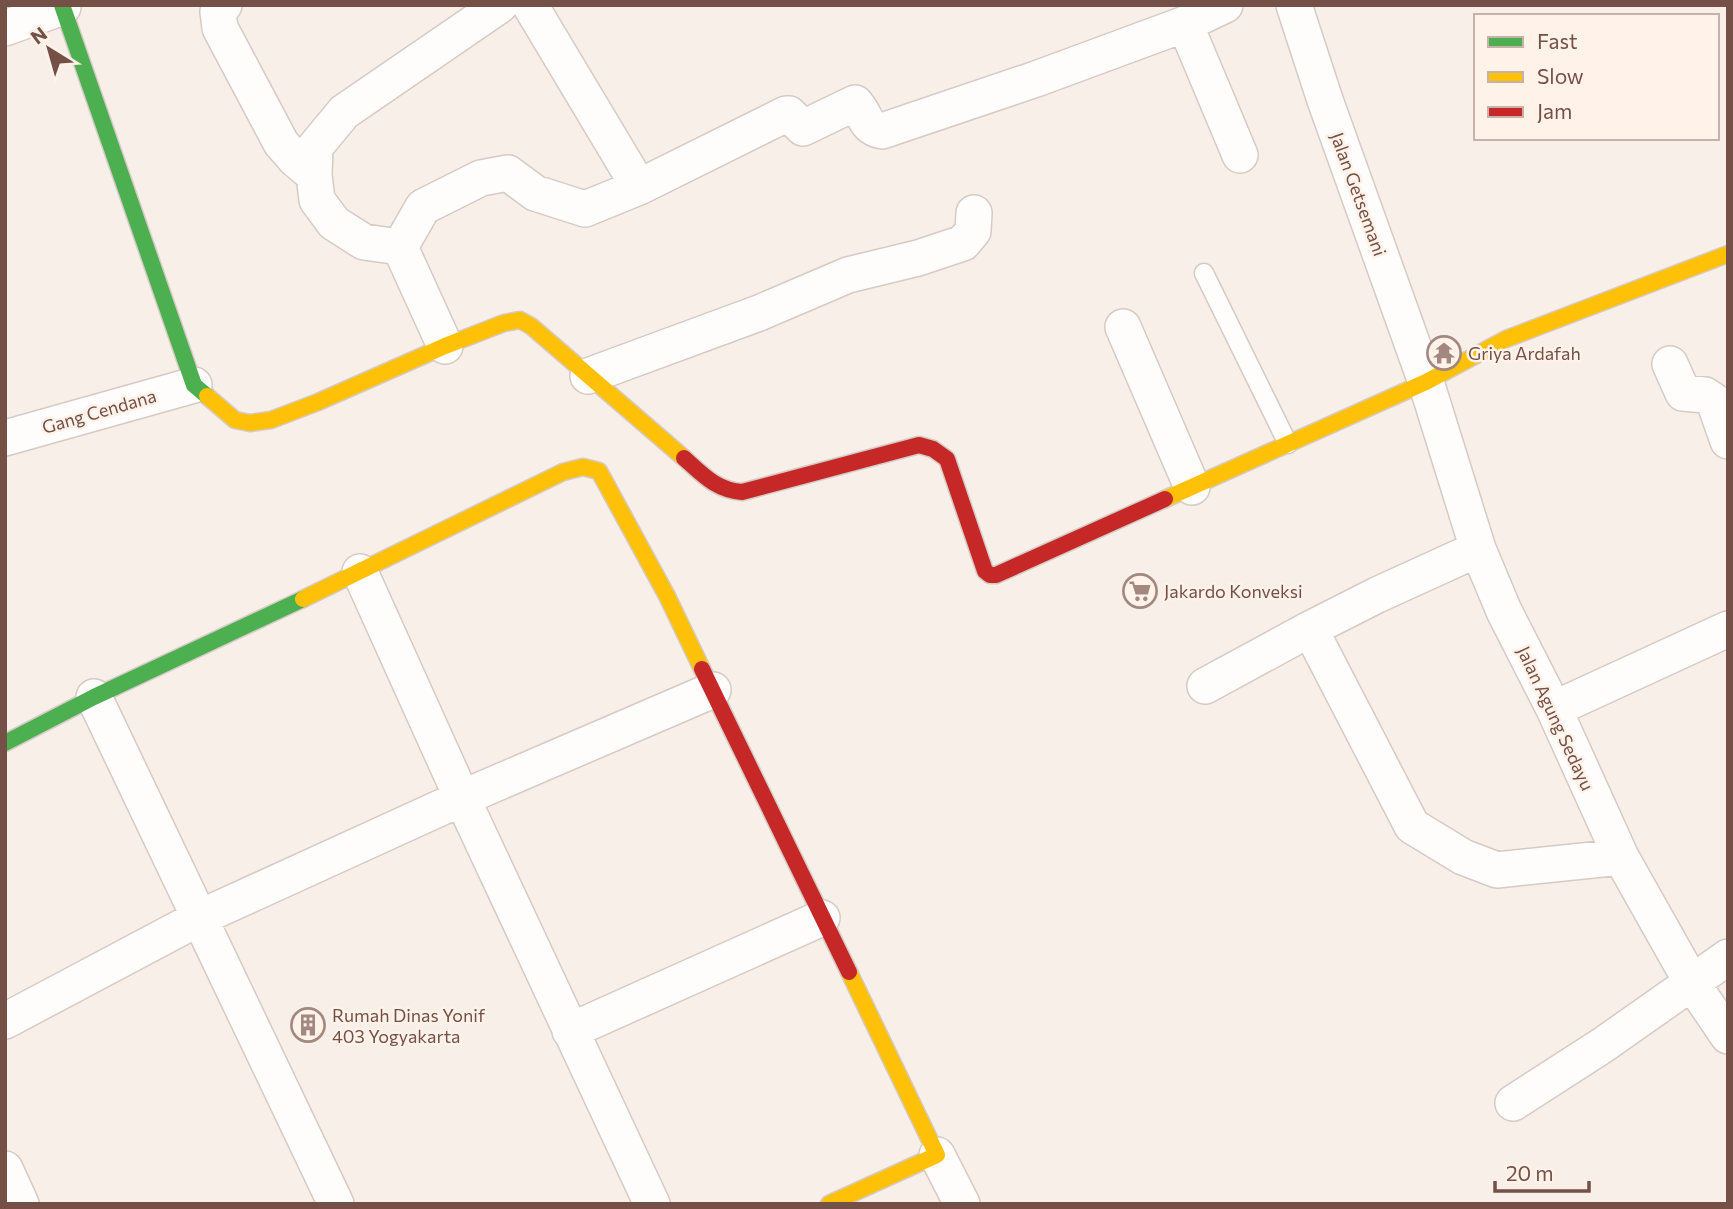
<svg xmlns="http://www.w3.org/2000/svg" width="1733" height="1209" viewBox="0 0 1733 1209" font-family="Commissioner,sans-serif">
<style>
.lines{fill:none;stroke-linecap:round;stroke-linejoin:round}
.lane-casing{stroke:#d6cac5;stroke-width:21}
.street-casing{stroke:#d6cac5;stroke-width:38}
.fast-casing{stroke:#d6cac4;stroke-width:19}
.slow-casing{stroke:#d6cac4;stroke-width:19}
.jam-casing{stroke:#d6cac4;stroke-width:19}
.lane{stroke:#fefdfc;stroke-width:18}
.street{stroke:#fefdfc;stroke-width:35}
.fast{stroke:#4caf50;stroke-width:16}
.slow{stroke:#ffc107;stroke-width:16}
.jam{stroke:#c62828;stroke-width:16}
.labels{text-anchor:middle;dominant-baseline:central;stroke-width:5;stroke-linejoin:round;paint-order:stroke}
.street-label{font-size:18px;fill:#755047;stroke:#fff2e9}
.poi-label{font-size:18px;fill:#755047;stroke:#fff2e9;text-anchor:start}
</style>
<rect width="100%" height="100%" fill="#f7efe8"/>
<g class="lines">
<g class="lane-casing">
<path id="lane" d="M1204,273L1288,444"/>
</g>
<g class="street-casing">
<path id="street" d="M224,5L218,12L220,28L281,143L295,159L314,175
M530,5L639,187
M1294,5L1325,100L1426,382L1478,549L1504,611L1554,709L1621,857L1692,983L1728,1036
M1185,24L1240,155
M5,28L63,7
M400,247L423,207L481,178L508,173L535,193L585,209L639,187L786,114H789L803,128L855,103C867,115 863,127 882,131L1036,79L1185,24L1225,5
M400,247L364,242L334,223L317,200L314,175L315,147L344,112L500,5
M400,247L445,346
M1123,327L1192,487
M1670,364L1683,393L1705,395L1714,401L1728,441
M588,376L759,313L848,275L918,258L963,243L973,231L974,213
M5,438L194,385
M360,572L462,798L652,1204
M1310,629L1412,826L1463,857L1497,870L1621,857
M1205,686L1310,629L1377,595L1478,549
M94,697L336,1204
M1554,709L1728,629
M5,1021L199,918L462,798L713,690
M570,1031L822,918
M1513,1103L1603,1045L1728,957
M937,1155L962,1204
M5,1169L21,1204"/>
</g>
<g class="fast-casing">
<path id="fast" d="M62,5L194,385L207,396
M5,743L94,697L303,599"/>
</g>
<g class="slow-casing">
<path id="slow" d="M207,396L235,420L250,423L271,420L318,402L445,346L504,323L520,320L531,326L684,458
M1165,499L1426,382L1506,339L1728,254
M303,599L563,472L583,467L599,471L667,596L702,669
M829,1204L937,1155L849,972"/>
</g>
<g class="jam-casing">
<path id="jam" d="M684,458C703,475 716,490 742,492L919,445L933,449L947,459L985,571L990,575H996L1165,499
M702,669L849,972"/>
</g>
<use href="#lane" class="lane"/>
<use href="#street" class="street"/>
<use href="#fast" class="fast"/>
<use href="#slow" class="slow"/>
<use href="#jam" class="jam"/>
</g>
<defs>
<g id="temple-ring" transform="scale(1.75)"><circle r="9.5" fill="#fff2e9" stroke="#a2887f" stroke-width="1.5"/><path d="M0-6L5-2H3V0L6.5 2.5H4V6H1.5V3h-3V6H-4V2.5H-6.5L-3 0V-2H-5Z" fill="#a2887f"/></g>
<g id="supermarket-ring" transform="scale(1.75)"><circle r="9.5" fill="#fff2e9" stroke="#a2887f" stroke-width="1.5"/><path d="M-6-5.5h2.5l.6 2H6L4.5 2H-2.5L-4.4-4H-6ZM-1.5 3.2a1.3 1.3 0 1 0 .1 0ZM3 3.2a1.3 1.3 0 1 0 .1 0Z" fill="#a2887f"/></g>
<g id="building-ring" transform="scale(1.75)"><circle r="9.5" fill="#fff2e9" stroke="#a2887f" stroke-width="1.5"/><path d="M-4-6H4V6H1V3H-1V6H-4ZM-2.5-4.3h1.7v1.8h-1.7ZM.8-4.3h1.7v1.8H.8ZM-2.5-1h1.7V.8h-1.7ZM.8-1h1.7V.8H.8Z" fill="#a2887f"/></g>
</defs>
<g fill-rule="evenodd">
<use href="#temple-ring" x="1444" y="353"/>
<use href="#supermarket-ring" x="1140" y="591"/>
<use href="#building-ring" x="308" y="1025"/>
</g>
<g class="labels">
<g class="street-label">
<text transform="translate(1359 194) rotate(70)">Jalan Getsemani</text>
<text transform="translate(99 411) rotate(-16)">Gang Cendana</text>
<text transform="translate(1556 718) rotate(65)">Jalan Agung Sedayu</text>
</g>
<g class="poi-label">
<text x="1468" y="353">Griya Ardafah</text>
<text x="1164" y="591">Jakardo Konveksi</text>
<text x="332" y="1015">Rumah Dinas Yonif<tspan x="332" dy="21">403 Yogyakarta</tspan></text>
</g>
</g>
<rect width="1733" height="1209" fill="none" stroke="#755047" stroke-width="14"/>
<rect x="1474" y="14" width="245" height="126" fill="#fff2e9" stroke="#c8b1a8" stroke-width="2"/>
<rect x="1488" y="37" width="35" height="10" fill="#4caf50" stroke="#c8b1a8" stroke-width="2"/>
<text x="1537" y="49" font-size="21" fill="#755047">Fast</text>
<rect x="1488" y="72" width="35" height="10" fill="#ffc107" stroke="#c8b1a8" stroke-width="2"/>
<text x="1537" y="84" font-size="21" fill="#755047">Slow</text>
<rect x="1488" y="107" width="35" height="10" fill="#c62828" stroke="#c8b1a8" stroke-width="2"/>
<text x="1537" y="119" font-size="21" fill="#755047">Jam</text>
<g transform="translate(49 49) rotate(323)" stroke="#fff2e9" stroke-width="5" paint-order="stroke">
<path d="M0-5L12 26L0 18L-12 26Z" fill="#755047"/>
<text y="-10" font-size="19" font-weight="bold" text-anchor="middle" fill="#755047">N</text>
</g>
<path d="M1495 1181v10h94v-10" fill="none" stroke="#755047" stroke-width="3.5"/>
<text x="1506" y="1181" font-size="21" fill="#755047" stroke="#fff2e9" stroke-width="5" paint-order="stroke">20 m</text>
</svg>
